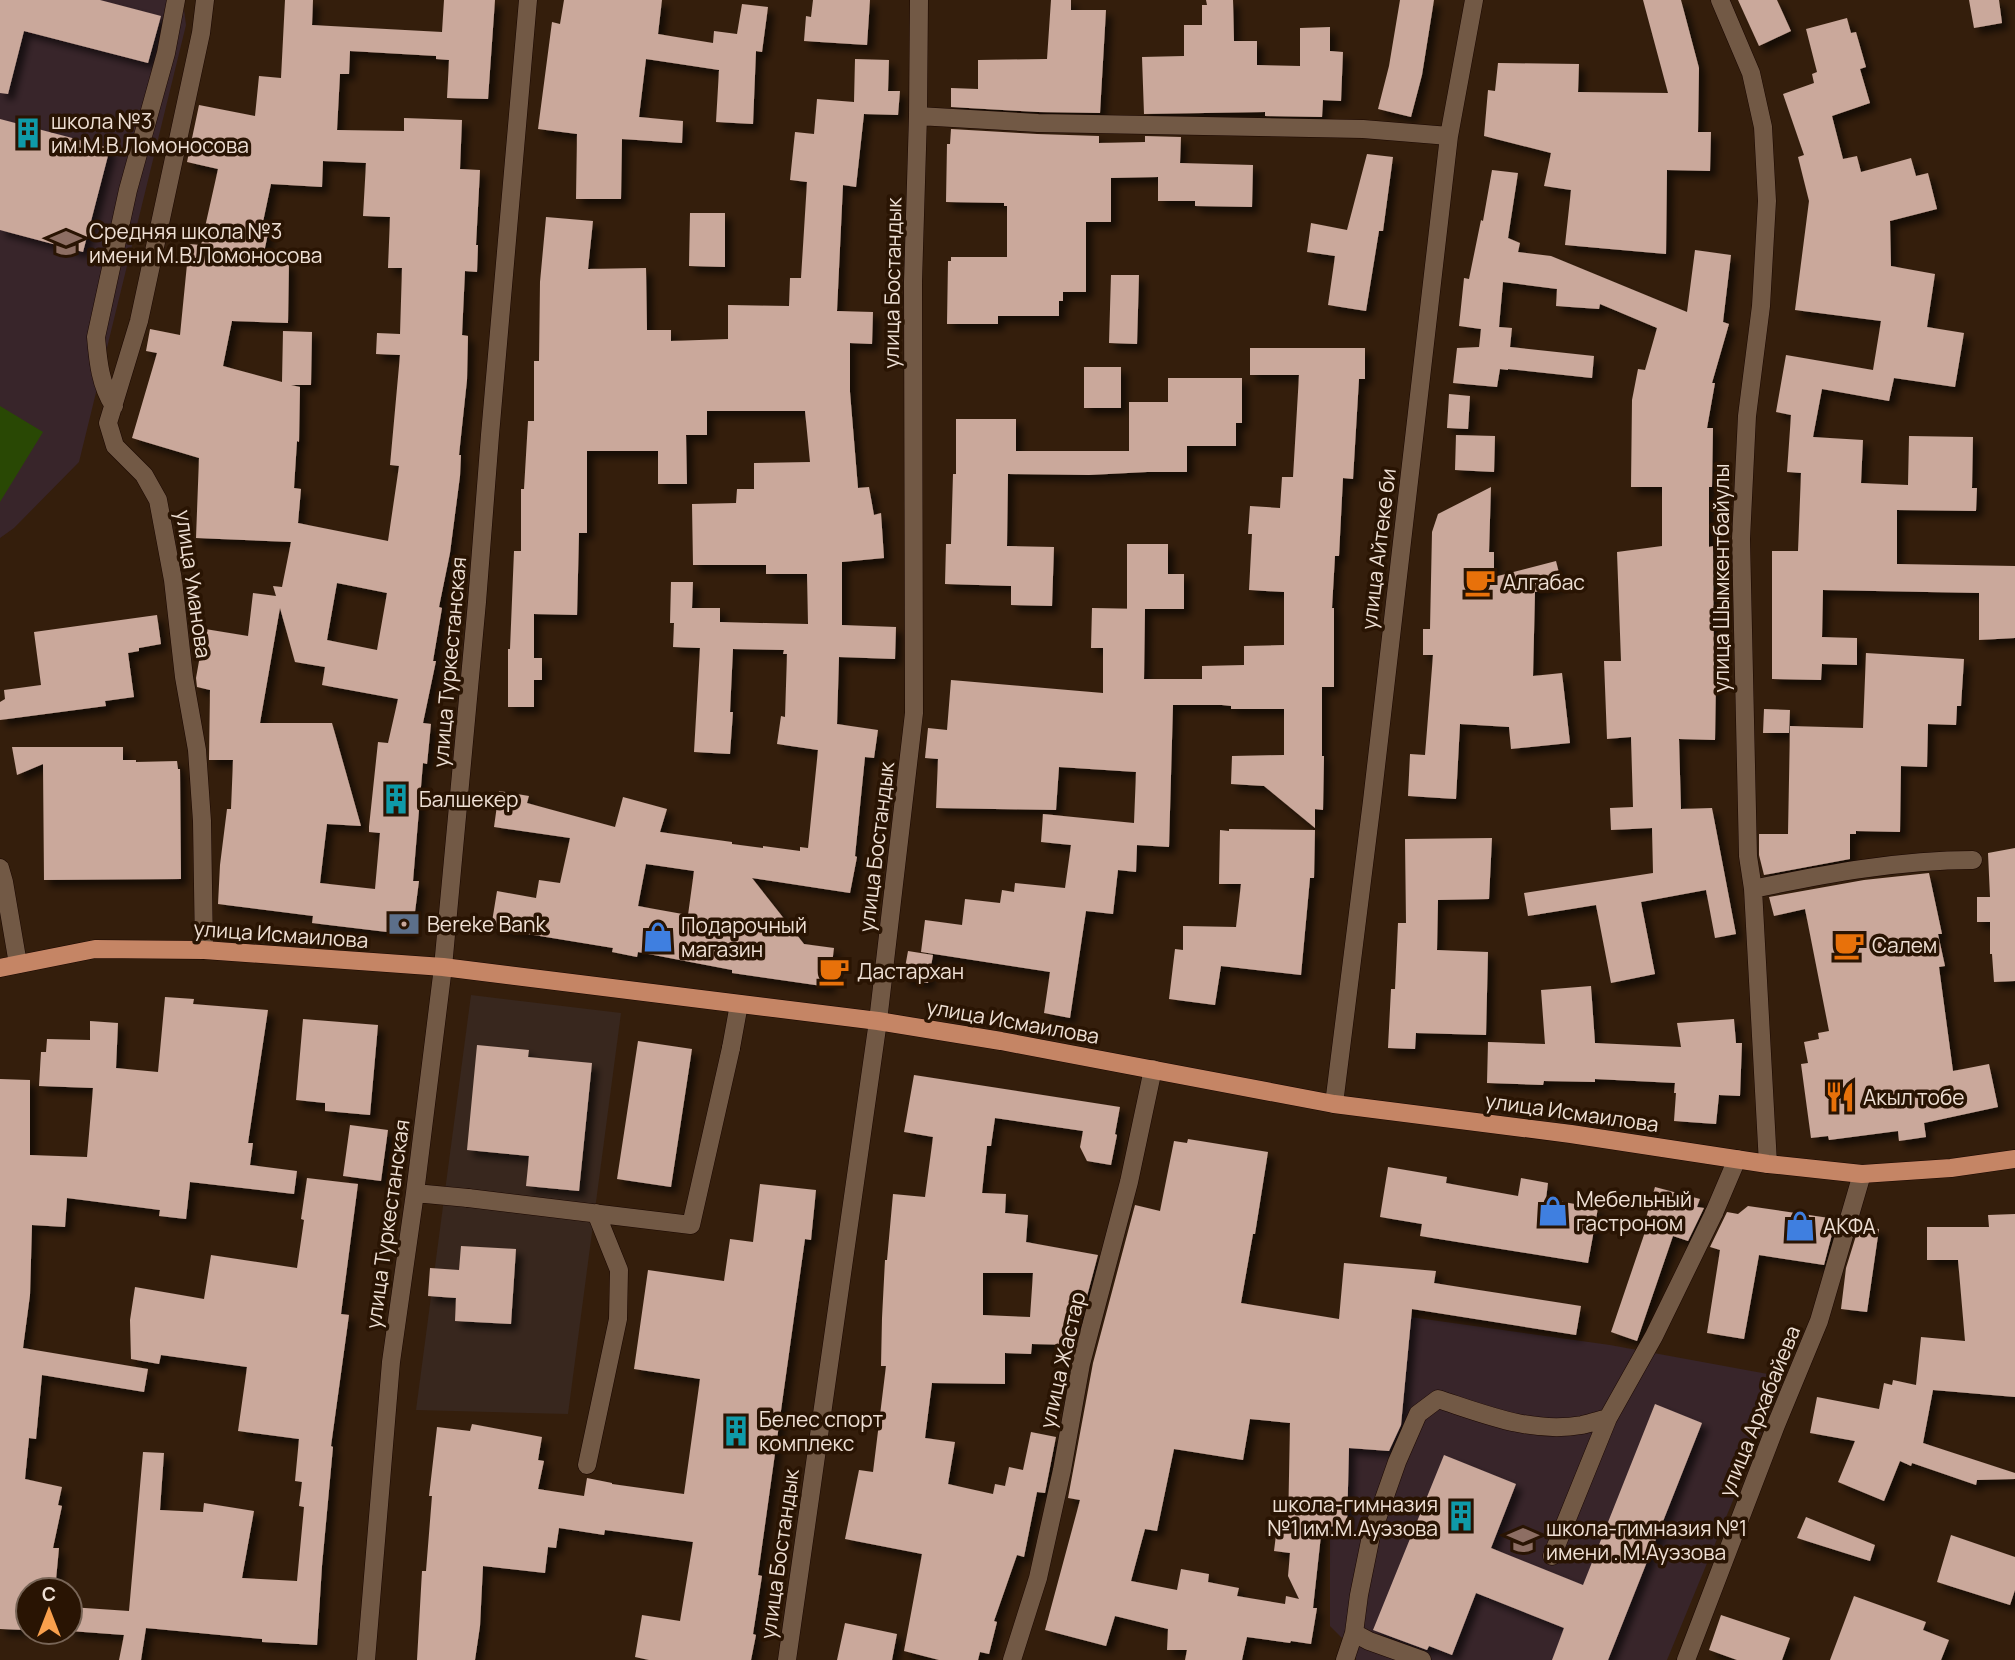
<svg xmlns="http://www.w3.org/2000/svg" width="2015" height="1660" viewBox="0 0 2015 1660" font-family="Manrope,sans-serif">
<style>
.commercial{fill:#38271e}
.education{fill:#38252a}
.green{fill:#294804}
.building{fill:#caa89b;fill-rule:evenodd;filter:url(#shadow)}
.lines{fill:none;stroke-linecap:round;stroke-linejoin:round}
.lane-casing{stroke:#1a0700;stroke-width:19}
.street-casing{stroke:#1a0700;stroke-width:19}
.primary-casing{stroke:#1a0700;stroke-width:19}
.lane{stroke:#725945;stroke-width:18}
.street{stroke:#725945;stroke-width:18}
.primary{stroke:#c58565;stroke-width:18}
.labels{text-anchor:middle;dominant-baseline:central;stroke-width:7;stroke-linejoin:round;paint-order:stroke}
.poi-label{font-size:21px;fill:#eedfd4;stroke:#291403;text-anchor:start}
.street-label{font-size:21px;fill:#eedfd4;stroke:#291403}
</style>
<defs>
<filter id="shadow"><feDropShadow dx="6" dy="6" stdDeviation="3.5" flood-color="#0009"/></filter>
</defs>
<rect width="100%" height="100%" fill="#341e0c"/>
<path class="commercial" d="M471,995L621,1013L568,1414L416,1410Z"/>
<path class="education" d="M0,0H179L183,1L186,25L79,462L14,528L0,538Z
M1346,1308L1610,1345L1784,1377L1667,1660H1356V1652L1330,1626V1455Z"/>
<path class="green" d="M0,406L43,432L0,502Z"/>
<path class="building" d="M0,0H100L161,16L148,63L24,31L8,94L0,93Z
M285,0H313L312,25L442,32L444,0H495L488,99L447,98L449,60L436,59V56L350,51L349,74H340L337,130L404,131V118L462,120L460,169L480,170L476,245H478L477,272L465,271L462,335L468,336L467,380L459,455H461L460,476L450,553L439,607L442,608L433,661H436L423,723L431,724L427,764L423,763L413,881H419L412,935L312,923L313,916L218,904L220,865L227,809H231L233,760H209L210,690L197,687L196,678L201,650H195L199,628L248,636L253,593L276,596L273,586L282,587L291,542L196,538L199,458L132,438L157,353L146,351L150,329L180,335L189,244L201,245L218,169L187,162L199,105L255,116L259,76L281,78ZM323,161L366,163L363,216L390,217L388,268H402L400,334L377,333L376,354L400,355L390,465L399,466L388,541L298,523L301,489L294,488L297,441L299,442L300,387L291,385H311L312,332L283,331L282,382L223,366L232,321L288,323L289,263L262,262L270,224L263,222L271,184L322,187ZM337,583L387,593L377,650L327,640ZM280,608L295,662L325,667L322,685L398,699L388,743L378,742L369,827V832L380,833L375,889L320,883L327,824L361,826L332,723H260Z
M564,0H662L658,34L713,43L714,31L737,34L742,4L768,7L762,52L756,51L753,124L716,122L719,70L646,59L639,117L683,121L682,143L622,139L621,199H576L577,134L538,129L552,22L560,24Z
M813,0H870L867,45L804,41L806,16L811,17Z
M1051,0H1071V10H1106L1100,113L1038,112L951,107V88L978,89V60L1047,59Z
M1206,0H1233L1234,41H1257V65L1300,66V28L1330,27V51L1343,52L1341,101L1323,100L1322,117L1265,116V112L1144,114L1142,57L1184,56V25H1202V5H1207Z
M1400,0H1434L1422,75L1411,117L1378,109L1389,66Z
M1643,0H1681L1699,68L1698,132H1711L1710,171L1667,170L1666,254L1565,245L1571,190L1544,186L1551,153L1484,136L1488,90L1495,91L1498,63L1579,64L1578,92L1668,93Z
M1738,0H1777L1791,31L1759,46Z
M1969,0H1999L2002,23L1974,28Z
M1847,18L1851,33L1856,32L1866,67L1860,69L1870,103L1832,116L1843,159L1857,156L1861,172L1911,158L1916,176L1928,173L1937,209L1890,221L1891,266L1935,274L1927,327L1964,333L1955,387L1894,378L1889,401L1822,389L1813,437L1863,440L1861,483L1908,485L1909,436L1973,437L1972,488H1977L1976,511L1897,510V564L2015,566V638L1979,640V593L1823,590L1822,637L1857,638V665L1822,664L1821,680L1772,679V551H1798L1801,473L1787,472L1791,415L1776,412L1786,355L1873,370L1881,321L1795,310L1809,201L1798,157L1804,155L1783,94L1814,83L1812,74L1817,72L1806,29Z
M855,59L889,60L888,91H900L898,115L864,114L856,187L843,185L837,311L873,312L872,344L850,343V392L858,488L869,487L874,515L881,513L884,558L842,562V625L896,627L895,659L839,657L837,724L878,730L874,758L865,757L855,856L857,857L850,893L752,878L804,944L834,948L829,987L732,973V970L638,952L637,957L612,952L613,948L491,928L497,891L536,898L539,880L560,883L570,838L494,827L499,791L529,796L527,803L615,827L623,797L667,809L660,832L732,842V844L763,848V846L800,851V847L808,848L818,750L777,744L781,716L785,717L787,654H783L784,650L733,649L730,712H733L730,754L694,752L700,648L673,647L674,623H670L671,582H693L692,608H720V622L808,624L807,574H766V565H693L692,504L736,503L737,489H754V463L810,462L805,411H707V435H686L687,484H658V451H587V533H579L577,615L534,614V658H542V680H534V707H508V649H510L514,551H521V489H524L528,421H534V361H539L540,282L546,217L593,221L588,269L646,268L647,330H671V341L728,339V305L789,306L790,278H801L807,182L790,180L795,132L814,134L817,99L854,102ZM646,864L694,871L688,915L638,906Z
M0,119L110,148L83,252L0,230Z
M951,129L1037,134L1099,136V143L1145,142V136L1181,137L1180,163L1253,165L1252,207L1195,206V201H1158V177L1111,178V222H1086V292H1063V301H1059V316H998V324H947L948,261H951V257H1007V206H1004V203L946,202L947,144H950Z
M1367,154L1393,157L1383,231H1379L1366,311L1328,305L1335,256L1307,252L1311,223L1347,230Z
M1492,170L1518,173L1508,238L1520,243L1518,252L1551,256L1687,312L1695,250L1731,255L1723,322L1729,324L1712,383H1715L1707,428H1713L1712,487H1709V547L1713,546L1714,679H1716L1715,740L1679,739L1681,809L1712,808L1736,934L1715,938L1706,890L1641,902L1655,974L1611,983L1596,905L1528,916L1524,893L1653,873L1652,828L1611,830L1610,808L1633,807L1631,737L1607,739L1604,661H1621L1617,552L1662,546V487H1631L1632,400L1638,369L1645,370L1657,328L1600,304L1599,309L1556,306L1557,289L1503,282L1499,327L1512,328L1510,347L1594,356L1592,378L1508,369V370L1500,369L1497,387L1453,383L1457,348L1479,347L1481,329L1459,326L1464,278L1469,279L1481,220L1483,221Z
M690,213H725V267L689,266Z
M1111,275H1139L1137,344L1109,343Z
M1250,348H1365V379H1359L1353,479L1343,478L1339,556H1335L1332,608H1334V687H1322V756H1324L1323,810L1315,809V828L1264,786L1231,784L1232,756L1284,755V709H1231V706L1222,705H1173L1169,847L1137,845L1136,872L1118,870L1113,914L1086,911L1070,1018L1044,1013L1050,972L921,952L925,920L962,925L965,899L1000,903L1002,890L1014,892L1015,883L1065,888L1071,845L1041,842L1043,814L1134,823L1136,772L1059,767L1056,810L936,808L938,759L925,758L928,728L947,730L951,680L1103,693V648H1091L1092,608L1145,609L1144,679H1202V666L1244,665V646L1284,645V592L1249,590L1252,534H1248L1250,506L1280,508L1282,477H1293L1299,375H1250Z
M1084,367H1121V408H1084Z
M1168,378H1242V423H1236V446H1187V472H1147L1089,475L1008,474L1007,546L1054,547L1052,606L1011,605V586L945,584L946,544H951L953,474H956V419H1016V451H1129V402H1168Z
M1449,394L1470,396L1468,429L1447,428Z
M1456,435L1495,436L1494,472L1455,470Z
M1491,487L1489,552H1494V577L1556,561L1562,585L1535,592L1533,676L1562,673L1570,743L1511,749L1509,727L1460,724L1456,799L1408,796L1410,754L1425,755L1433,655H1423V629H1430L1432,532L1438,514Z
M1127,544H1168V574H1184V609H1127Z
M157,615L161,644L139,648V651L128,653L134,697L105,701L106,706L0,720V702L5,699L4,690L41,685L34,632Z
M1866,653L1964,659L1961,706H1957L1956,725L1928,724L1927,767L1901,766L1900,832L1856,831V834H1850V859L1764,875L1759,855V834H1788L1790,726L1863,728Z
M1764,709L1790,710L1789,733H1763Z
M12,747H123V760H136V762L177,761L178,769H180L181,879L44,880L43,764L17,775Z
M1229,829L1315,830L1314,878H1310L1301,975L1221,966L1215,1005L1169,999L1175,949L1183,950V926L1236,927L1241,884H1219L1220,830L1229,831Z
M1492,838L1489,899L1438,900L1437,950L1488,952L1486,1035L1416,1033L1415,1049L1388,1048L1391,989H1395L1398,923H1406L1405,839Z
M2015,848V981L1994,982L1992,954H1990V922H1977V897H1990L1988,853Z
M1929,873L1942,934H1938L1945,966L1939,967L1953,1071L1989,1064L1998,1107L1924,1123L1926,1137L1899,1141L1898,1131L1829,1140L1828,1136L1811,1138L1801,1064L1808,1063L1804,1042L1819,1039L1818,1033L1829,1031L1805,909L1774,916L1769,897L1864,880Z
M908,951L933,955L928,983L903,979Z
M1591,986L1595,1043L1681,1047L1677,1023L1734,1019L1736,1043H1742L1740,1096L1719,1095L1716,1124L1674,1121L1676,1093H1674L1675,1083L1595,1079V1082L1544,1081L1543,1085L1487,1083L1488,1042L1545,1044L1541,990Z
M165,997L194,999L193,1004L268,1010L248,1143H253L250,1165L297,1171L294,1194L190,1182L186,1219L159,1216L160,1210L67,1198L65,1227L32,1225L30,1295L23,1348L148,1369L144,1392L42,1375L36,1439L29,1438L25,1479L62,1487L58,1505L62,1506L53,1548H59L55,1590H27L25,1630L0,1629V1079L30,1080V1155L87,1157L93,1088L39,1086L41,1052H46L47,1039L90,1040V1021L118,1023L116,1068L158,1072Z
M303,1019L378,1025L370,1115L325,1111V1103L296,1100Z
M638,1041L692,1049L671,1187L617,1179Z
M477,1045L529,1050L528,1057L592,1063L579,1191L526,1186L529,1156L467,1150Z
M914,1075L1120,1107L1115,1134L1117,1135L1111,1165L1087,1161L1080,1147L1083,1131L995,1118L991,1146H987L982,1193L1006,1194L1005,1213L1028,1215L1026,1242L1098,1255L1074,1345L1032,1344L1031,1354L1005,1353V1384L932,1383L925,1438L955,1442L948,1484L993,1494L995,1484L1005,1486L1009,1467L1023,1470L1031,1432L1056,1437L1045,1493L1037,1492L1024,1557L1017,1555L994,1621L997,1622L989,1654L980,1652L978,1660H939L904,1651L922,1554L845,1539L859,1470L873,1472L886,1366H881L882,1318L885,1260H887L893,1194L925,1197L933,1137L904,1132ZM983,1273H1033L1030,1317L983,1315Z
M350,1125L388,1130L381,1181L343,1176Z
M1188,1139L1268,1152L1255,1234H1253L1241,1303L1339,1319L1344,1263L1436,1271L1434,1283L1581,1306L1576,1335L1412,1309L1401,1425L1389,1451L1349,1448L1347,1527L1322,1526L1313,1608H1317L1311,1644L1291,1641L1290,1643L1247,1637L1242,1660H1185L1187,1650H1167L1168,1629L1115,1616L1106,1646L1045,1630L1080,1500L1068,1498L1093,1363L1135,1205L1160,1211L1174,1141L1187,1143ZM1250,1419L1290,1423L1288,1529L1277,1527L1274,1551L1290,1553L1288,1576L1299,1599L1286,1596L1285,1604L1237,1596L1239,1588L1208,1582L1209,1574L1181,1569L1177,1590L1131,1581L1145,1529L1157,1531L1174,1449L1243,1460Z
M1388,1167L1447,1177L1446,1183L1518,1196L1521,1178L1548,1183L1546,1199L1598,1208L1588,1263L1420,1236L1422,1224L1380,1217Z
M307,1178L358,1184L341,1314L349,1315L331,1446L333,1447L322,1566L317,1645L262,1642V1639L146,1628L141,1660H119L124,1635L70,1631V1607L129,1611L143,1452L164,1453L160,1510L203,1512L204,1503L254,1511L242,1578L297,1581L304,1507L299,1506L302,1482L295,1481L299,1439L238,1431L247,1367L161,1355L159,1364L131,1359L130,1320L135,1287L204,1299L211,1255L297,1268L304,1220L301,1219Z
M760,1184L816,1190L811,1240L805,1239L758,1575L762,1576L753,1634L756,1635L751,1660H649L635,1657L642,1615L680,1621L693,1542L605,1530L604,1535L559,1528L556,1548L548,1547L545,1573L483,1566L480,1626L475,1660H417L422,1571H426L432,1496H429L437,1427L470,1431L472,1424L542,1437L538,1460L544,1461L538,1489L584,1496L587,1478L612,1483V1484L684,1494L700,1379L634,1369L648,1270L724,1281L730,1239L753,1242Z
M1655,1187L1700,1199L1697,1207L1704,1208L1688,1241L1673,1236L1637,1341L1611,1332L1646,1229L1643,1228Z
M1748,1206L1836,1219L1824,1265L1759,1255L1744,1339L1707,1333L1720,1250L1710,1247L1727,1212L1738,1214Z
M2015,1214V1397L1933,1390L1923,1443L2015,1473V1479L1977,1480L1976,1485L1912,1463L1911,1466L1900,1461L1884,1501L1838,1482L1855,1441L1810,1433L1817,1397L1879,1409L1884,1383L1892,1385L1893,1380L1916,1385L1921,1337L1965,1341L1958,1260H1927V1227H1989L1988,1215Z
M1859,1226L1879,1229L1867,1312L1841,1309L1846,1268Z
M461,1246L516,1249L511,1324L455,1321L456,1298L428,1296L430,1268L459,1270Z
M1655,1404L1702,1423L1608,1660H1552L1564,1628L1476,1593L1452,1655L1429,1646L1427,1650L1373,1630L1444,1455L1516,1484L1491,1548L1583,1585Z
M1806,1517L1875,1545L1870,1561L1797,1538Z
M1951,1535L2015,1557V1590L2010,1605L1937,1582Z
M1854,1596L1926,1622L1923,1630L1949,1640L1941,1660H1830Z
M1721,1615L1790,1638L1782,1660H1737L1709,1650Z
M845,1623L897,1634L892,1660H837Z"/>
<g class="lines">
<g class="lane-casing">
<path id="lane" d="M468,1198L691,1225L731,1048
M587,1465L618,1319L619,1270L596,1213
M1552,1556L1608,1418L1654,1336L1714,1213
M1354,1633L1369,1641L1422,1660
M1345,1660L1354,1633L1359,1595L1371,1536L1397,1462L1418,1414L1438,1399C1484,1414 1532,1434 1582,1425C1591,1423 1600,1420 1608,1418"/>
</g>
<g class="street-casing">
<path id="street" d="M1720,0L1751,73L1763,127L1767,201L1761,306L1747,416L1741,539L1748,856L1753,889L1768,1164
M918,116L1038,123L1363,129L1449,136
M114,406C100,385 98,360 96,337L128,190L166,53L176,0
M0,868L4,882L18,964
M1753,889C1825,874 1899,860 1973,860
M204,950L202,821L197,750L184,677L173,580L158,500L144,475L115,446L108,423L139,321L201,33L205,0
M731,1048L739,1004
M1334,1104L1372,801L1449,136L1474,0
M415,1193L468,1198
M1714,1213L1737,1159
M366,1660L391,1362L415,1193L443,967L477,602L490,435L528,0
M787,1660L878,1021L914,713L913,282L918,116L919,0
M1012,1660L1038,1578L1062,1470L1081,1364L1129,1182L1153,1069
M1686,1660L1776,1425L1819,1321L1862,1174"/>
</g>
<g class="primary-casing">
<path id="primary" d="M0,968L95,949L204,950L443,967L878,1021L1001,1041L1334,1104L1571,1134L1768,1164L1862,1174L1951,1168L2015,1159"/>
</g>
<use href="#lane" class="lane"/>
<use href="#street" class="street"/>
<use href="#primary" class="primary"/>
</g>
<defs>
<g id="building-bare" transform="scale(2.415)"><path d="M-4-6H4V6H1V3H-1V6H-4ZM-2.5-4.3h1.7v1.8h-1.7ZM.8-4.3h1.7v1.8H.8ZM-2.5-1h1.7V.8h-1.7ZM.8-1h1.7V.8H.8Z" fill="#0f9aa8" stroke="#291403" stroke-width="2.5" paint-order="stroke"/></g>
<g id="school-bare" transform="scale(2.415)"><path d="M0-5L7-2L0 1L-7-2ZM-4 1L0 2.5L4 1V4Q0 6-4 4Z" fill="#8d6e63" stroke="#291403" stroke-width="2.5" paint-order="stroke"/></g>
<g id="cafe-bare" transform="scale(2.415)"><path d="M-5.5-4.5H6V0H3Q3 3.5 0 3.5H-2.5Q-5.5 3.5-5.5 0ZM3-3.2v2h1.7v-2ZM-6 4.5H4V6H-6Z" fill="#e8710a" stroke="#291403" stroke-width="2.5" paint-order="stroke"/></g>
<g id="bank-bare" transform="scale(2.415)"><path d="M-6-4H6V4H-6ZM0-2.3a2.3 2.3 0 1 0 0 4.6a2.3 2.3 0 1 0 0-4.6Z" fill="#5c6f8a" stroke="#291403" stroke-width="2.5" paint-order="stroke"/></g>
<g id="shop-bare" transform="scale(2.415)"><path d="M-5-2.5h2.3a2.7 3.5 0 0 1 5.4 0H5L5.5 6h-11ZM-1.5-2.5h3a1.5 2.3 0 0 0-3 0Z" fill="#3f7fe0" stroke="#291403" stroke-width="2.5" paint-order="stroke"/></g>
<g id="restaurant-bare" transform="scale(2.415)"><path d="M-5-6h1v4h1v-4h1v4h1v-4h1v5L-1.5 .5V6h-2V.5L-5-1ZM5-6V6H3V1.5H1.5Q1.5-4 5-6Z" fill="#e8710a" stroke="#291403" stroke-width="2.5" paint-order="stroke"/></g>
</defs>
<g fill-rule="evenodd">
<use href="#building-bare" x="28" y="133"/>
<use href="#school-bare" x="66" y="243"/>
<use href="#cafe-bare" x="1480" y="582"/>
<use href="#building-bare" x="396" y="799"/>
<use href="#bank-bare" x="404" y="924"/>
<use href="#shop-bare" x="658" y="937"/>
<use href="#cafe-bare" x="1849" y="945"/>
<use href="#cafe-bare" x="834" y="971"/>
<use href="#restaurant-bare" x="1840" y="1097"/>
<use href="#shop-bare" x="1553" y="1211"/>
<use href="#shop-bare" x="1800" y="1226"/>
<use href="#building-bare" x="736" y="1431"/>
<use href="#building-bare" x="1461" y="1516"/>
<use href="#school-bare" x="1523" y="1540"/>
</g>
<g class="labels">
<g class="poi-label">
<text x="51" y="121">школа №3<tspan x="51" dy="24">им.М.В.Ломоносова</tspan></text>
<text x="89" y="231">Средняя школа №3<tspan x="89" dy="24">имени М.В.Ломоносова</tspan></text>
<text x="1503" y="582">Алгабас</text>
<text x="419" y="799">Балшекер</text>
<text x="427" y="924">Bereke Bank</text>
<text x="681" y="925">Подарочный<tspan x="681" dy="24">магазин</tspan></text>
<text x="1872" y="945">Салем</text>
<text x="857" y="971">Дастархан</text>
<text x="1863" y="1097">Акыл тобе</text>
<text x="1576" y="1199">Мебельный<tspan x="1576" dy="24">гастроном</tspan></text>
<text x="1823" y="1226">АКФА</text>
<text x="759" y="1419">Белес спорт<tspan x="759" dy="24">комплекс</tspan></text>
<text x="1438" y="1504" text-anchor="end">школа-гимназия<tspan x="1438" dy="24">№1 им.М.Ауэзова</tspan></text>
<text x="1546" y="1528">школа-гимназия №1<tspan x="1546" dy="24">имени . М.Ауэзова</tspan></text>
</g>
<g class="street-label">
<text transform="translate(892 283) rotate(-89)">улица Бостандык</text>
<text transform="translate(1378 549) rotate(-83)">улица Айтеке би</text>
<text transform="translate(1721 578) rotate(-90)">улица Шымкентбайулы</text>
<text transform="translate(194 584) rotate(82)">улица Уманова</text>
<text transform="translate(449 662) rotate(-85)">улица Туркестанская</text>
<text transform="translate(876 847) rotate(-83)">улица Бостандык</text>
<text transform="translate(281 934) rotate(4)">улица Исмаилова</text>
<text transform="translate(1013 1021) rotate(10)">улица Исмаилова</text>
<text transform="translate(1572 1112) rotate(8)">улица Исмаилова</text>
<text transform="translate(387 1224) rotate(-82)">улица Туркестанская</text>
<text transform="translate(1062 1360) rotate(-77)">улица Жастар</text>
<text transform="translate(1759 1411) rotate(-68)">улица Архабайева</text>
<text transform="translate(779 1554) rotate(-82)">улица Бостандык</text>
</g>
</g>
<g transform="translate(49 1611)"><circle r="33" fill="#291403" stroke="#786557" stroke-width="2"/>
<path d="M0-5L12 26L0 18L-12 26Z" fill="#f9a04d"/>
<text y="-10" font-size="19" font-weight="bold" text-anchor="middle" fill="#eedfd4">С</text>
</g>
</svg>
